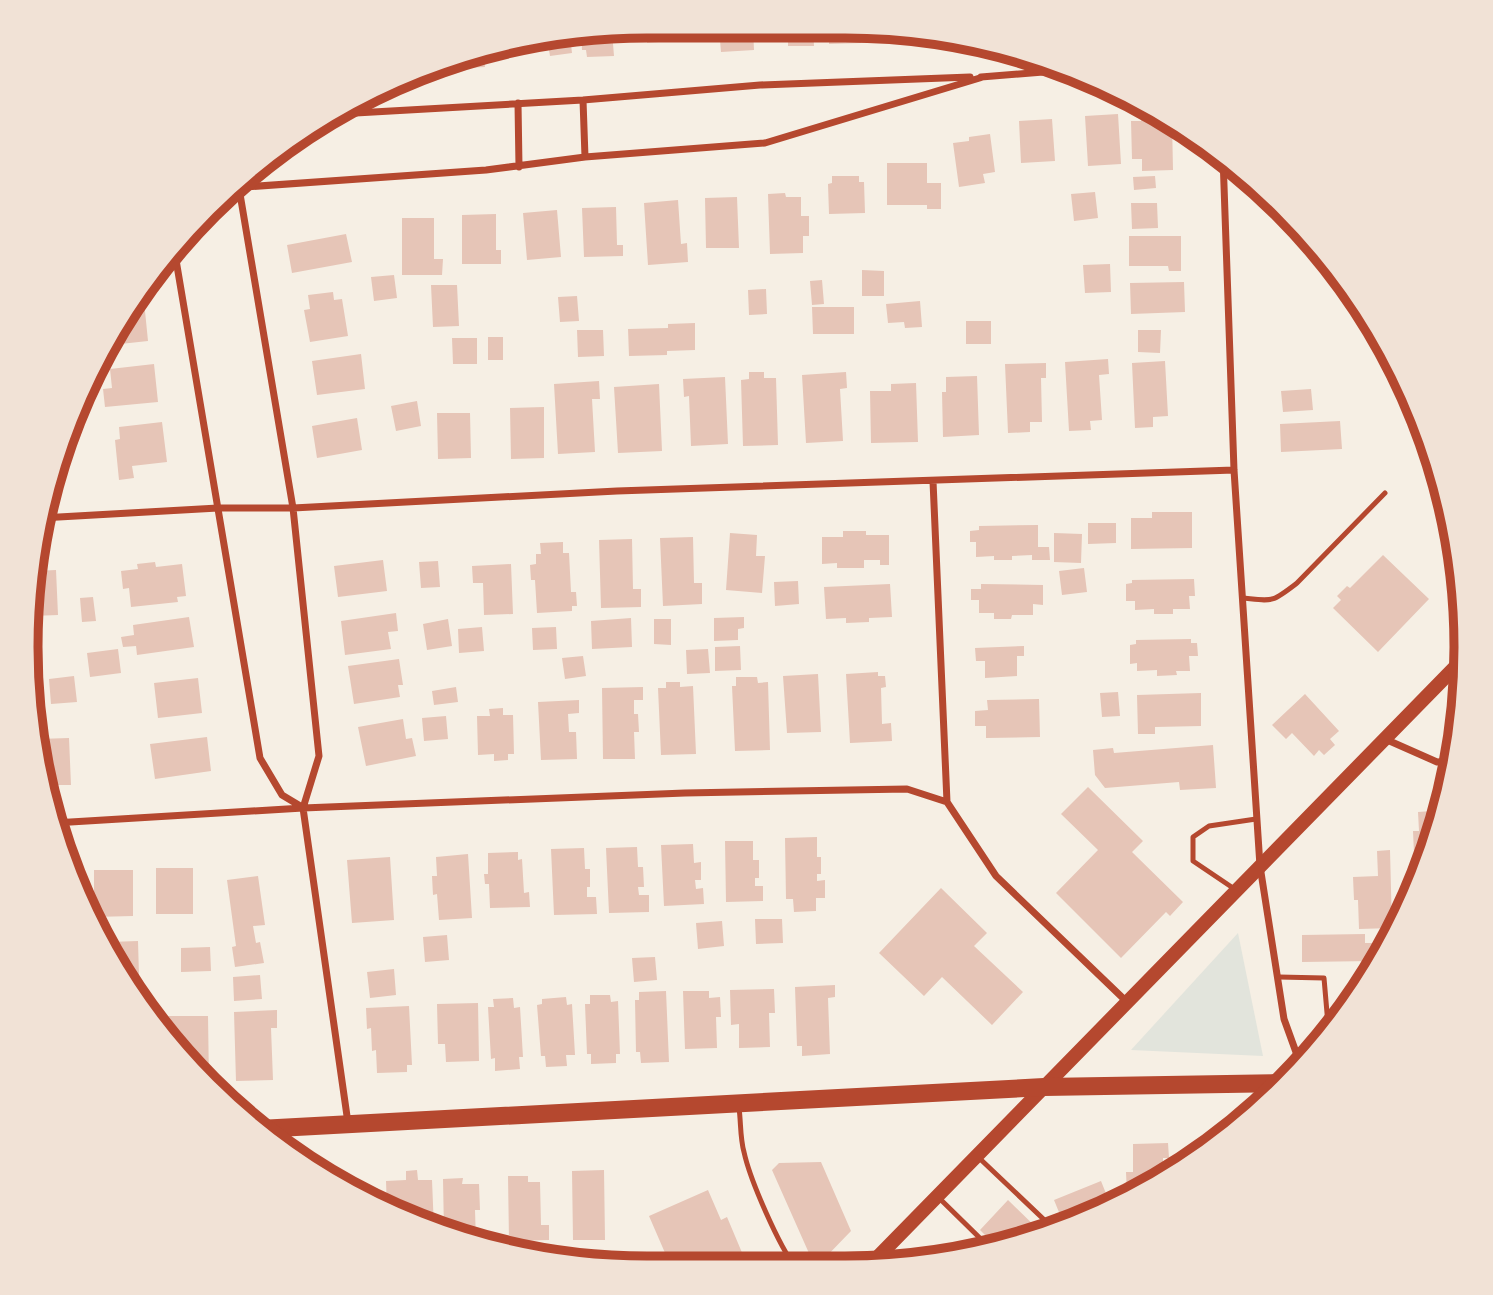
<svg xmlns="http://www.w3.org/2000/svg" width="1493" height="1295" viewBox="0 0 1493 1295" font-family="'Zilla Slab',serif">
<style>
.green{fill:#e2e4dc}
.building{fill:#e6c5b7}
.lines{fill:none;stroke-linecap:round;stroke-linejoin:round}
.service{stroke:#b5482f;stroke-width:5}
.minor{stroke:#b5482f;stroke-width:7}
.secondary{stroke:#b5482f;stroke-width:14}
.primary{stroke:#b5482f;stroke-width:18}
.rim{fill:none;stroke:#b5482f;stroke-width:9}
</style>
<rect width="100%" height="100%" fill="#f6efe4"/>
<path class="green" d="M1238,933L1263,1056L1131,1050Z"/>
<path class="building" d="M645,27H693L694,39L647,43Z
M719,28H753L754,50L721,52Z
M773,29H813L814,46H788V39H773Z
M829,30H860L861,43L829,44Z
M612,31L614,56L587,57L586,50H582L581,35Z
M902,31L927,32V39L902,40Z
M570,36L572,53L550,56L549,50L531,51L530,42Z
M498,46L499,56L484,57L485,67L464,68V56Z
M1141,108H1154L1172,121L1173,170L1142,171V159H1132L1131,121H1141Z
M1118,114L1121,164L1088,166L1085,116Z
M1052,119L1055,161L1021,163L1019,121Z
M990,134L995,172L983,174L985,183L959,187L953,143L969,141V137Z
M887,163H927V183H941V209H927V205H887Z
M832,176H859V182H864L865,213L829,214L828,184L832,183Z
M1155,176L1156,188L1134,190L1133,177Z
M1095,192L1098,218L1074,221L1071,194Z
M785,193L786,197H801V216H809V236H803V253L770,254L768,194Z
M737,197L739,248H706L705,198Z
M678,200L681,244L687,243L688,262L648,265L644,203Z
M1131,203H1157L1158,228L1132,229Z
M616,207L617,245H623V256L584,257L582,208Z
M557,210L561,257L527,260L523,213Z
M496,214V250H501V264H462V215Z
M402,218H434V259H443L442,275H402Z
M346,234L352,262L292,273L287,245Z
M1129,236H1181V271H1169L1168,266H1129Z
M1110,264L1111,292L1085,293L1083,265Z
M862,270L884,271V296H862Z
M394,275L397,298L374,301L371,277Z
M822,280L824,304L812,305L810,281Z
M1184,282L1185,312L1131,314L1130,283Z
M431,285H457L459,326L433,327Z
M766,289L767,314L749,315L748,290Z
M333,292L334,300L342,299L348,336L310,342L304,310L310,309L308,295Z
M577,296L579,321L560,322L558,297Z
M144,301L148,341L111,345L136,302Z
M920,301L922,327L905,328L904,322L888,323L886,304Z
M812,307H854V334H813Z
M966,321H991V344H966Z
M695,323V350L667,351V355L629,356L628,329L668,328V324Z
M577,330H603L604,356L578,357Z
M1138,330H1161L1160,353L1138,352Z
M488,337H503V360H488Z
M452,338H477V364H453Z
M361,354L365,389L317,395L312,361Z
M1108,359L1109,374L1099,375L1102,420L1090,421L1091,430L1069,431L1065,362Z
M1165,361L1168,416L1153,417V427L1135,428L1132,363Z
M1046,363V378H1041L1042,422H1030V432L1008,433L1005,364Z
M154,364L158,402L105,407L103,389L112,388L110,369Z
M749,372H764V378H776L778,445L743,446L741,380L749,379Z
M846,372L847,388L840,389L843,441L806,443L802,375Z
M977,376L979,435L943,437L942,392H946V377Z
M725,377L728,444L691,446L689,396L684,397L683,379Z
M599,381L600,399H592L595,452L558,454L554,384Z
M916,383L918,442L871,443L870,391H891V384Z
M659,384L662,451L618,453L614,387Z
M1311,389L1313,410L1283,412L1281,391Z
M417,401L421,426L396,431L391,406Z
M544,407V458L511,459L510,408Z
M437,413H470L471,458L438,459Z
M357,418L362,450L317,458L312,426Z
M1340,421L1342,449L1281,452L1280,424Z
M162,422L167,462L132,466L134,478L119,480L115,440L120,439L119,427Z
M1152,512H1192V548L1131,549V518H1152Z
M1088,523H1116V543L1088,544Z
M1038,525V547H1049L1050,560H1032V555L1012,556V560H994V556L976,557V542H970V531L979,530V526Z
M843,531H866V535H889V565H880V560H864V568H837V563L822,564V537H843Z
M730,533L757,535L756,556H765L762,593L726,590Z
M1054,533L1082,534L1081,563L1054,562Z
M693,537L694,583H702V604L663,606L660,538Z
M632,539L633,589H641V607L601,608L599,540Z
M563,542V553H569L571,592H576L577,606H572V611L537,613L535,580H531L530,565L536,564V554H541L540,543Z
M1383,555L1429,599L1378,652L1333,608L1341,600L1337,596L1347,586L1350,588Z
M383,560L387,591L338,597L334,566Z
M438,561L440,587L421,588L419,562Z
M155,562L156,567L182,564L186,596L177,597L178,602L131,607L129,588L123,589L121,571L138,569L137,564Z
M511,564L513,614L484,615L483,583H473L472,566Z
M1084,568L1087,592L1062,595L1059,571Z
M56,570L58,615L32,616L35,571Z
M1194,579L1195,596H1189L1190,609H1173V614H1154V609L1135,610V601H1126V584L1132,583V580Z
M798,581L799,604L775,606L774,582Z
M890,584L892,617L869,618V622L846,623V618L826,619L824,587Z
M981,584L1043,585V605L1033,604V615H1012L1011,619H994V613H979V600H971V589H981Z
M93,597L96,621L82,622L80,598Z
M396,613L398,631L388,632L391,649L345,655L341,621Z
M189,617L194,647L137,655L136,646L123,647L121,637L134,635L133,625Z
M744,617V628L738,629V640L714,641V618Z
M631,618L632,647L592,649L591,621Z
M448,619L452,646L427,650L423,624Z
M654,619H671V645L654,644Z
M482,627L484,651L459,653L458,629Z
M556,627L557,649L533,650L532,628Z
M1191,639V643H1197L1198,656H1189L1190,671H1176L1177,675L1157,676V670L1137,671V663L1130,664V645L1136,644V640Z
M740,646L741,670L715,671V647Z
M1024,646V656H1017V676L985,678V661H976L975,648Z
M118,649L121,673L90,677L87,653Z
M708,649L710,673L687,674L686,650Z
M30,652H41V676L28,677Z
M583,656L586,676L565,679L562,658Z
M399,659L403,685H398L400,697L354,704L348,666Z
M878,672V676H885L886,687L881,688L882,724L891,723L892,741L850,743L846,674Z
M818,674L821,732L787,733L783,676Z
M74,676L77,702L51,704L49,679Z
M736,677H757L758,683L768,682L770,750L735,751L732,686H736Z
M198,678L202,713L158,718L154,683Z
M666,682H680V687L693,686L696,754L661,755L658,688H666Z
M456,687L458,702L434,705L432,691Z
M643,687V700H634V714H638L639,732H634L635,759H603L602,688Z
M1118,692L1120,716L1102,717L1100,693Z
M1201,693V726L1155,727V734H1138L1137,695Z
M1305,694L1339,731L1330,739L1335,745L1324,755L1319,750L1314,756L1292,733L1286,739L1272,725Z
M1039,699L1040,737L986,738V726H975V711L988,710L987,700Z
M579,700V713L568,714L569,732H576L577,759L541,760L538,702Z
M1462,706L1457,737H1456L1445,725Z
M503,708V715H513L514,754H508V760L494,761V754L478,755L477,716H490L489,709Z
M446,716L448,739L424,741L422,718Z
M403,719L406,739L412,738L416,756L366,766L358,727Z
M207,737L211,771L155,779L150,744Z
M69,738L71,785H54L53,779H46L38,739Z
M1213,745L1216,788L1180,790L1179,782L1105,788L1095,775L1093,750L1113,748L1114,753Z
M1088,787L1143,841L1132,852L1183,902L1170,916L1166,912L1121,958L1056,893L1098,850L1061,814Z
M1445,810L1420,876H1415L1413,831H1419L1418,812Z
M817,837V857H821V874H817V881L825,880V898H816V911L794,912L793,899H786L785,838Z
M725,841H753V860H759V878H755V886H763V901L726,902Z
M693,844L694,863L701,862V880H695L696,889L703,888L704,904L664,906L661,845Z
M637,847L638,867H643L644,887H638L639,895H649V912L609,913L606,848Z
M584,848L585,869H590V887H587V897H596L597,914L554,915L551,849Z
M1390,850L1392,928L1359,929L1358,900H1354L1353,877L1378,876L1377,851Z
M518,852V860L522,859L524,893L529,892L530,907L490,908L489,884H485L484,874H488V853Z
M468,854L472,918L439,920L437,894L433,895L432,876H437L436,857Z
M390,857L394,920L352,923L347,860Z
M156,868H193V914H156Z
M94,870H133V916L94,917Z
M258,876L265,925L253,926L256,943L260,942L264,963L235,967L232,947L236,946L227,880Z
M941,888L987,933L974,946L1023,992L992,1025L942,977L924,996L879,953Z
M1411,900L1402,923L1399,928L1397,901Z
M755,919H782L783,943L756,944Z
M722,921L724,946L698,949L696,923Z
M1365,934V943H1373V961L1302,962V935Z
M447,935L449,960L425,962L423,937Z
M138,941L139,976H124L110,959L109,942Z
M210,947L211,971L181,972V948Z
M655,957L657,980L634,982L632,958Z
M394,969L396,995L370,998L367,972Z
M260,975L262,999L234,1001L233,977Z
M835,985V997L828,998L830,1054L802,1056V1046H797L795,987Z
M774,989L775,1013H769L770,1047L739,1048V1024L731,1025L730,990Z
M666,991L669,1062L641,1063L640,1052H636L635,1000H639V992Z
M683,991H709V998L720,997L721,1017H716L717,1048L685,1049Z
M590,995H610L611,1002L618,1001L620,1054H616V1063L591,1064V1054H587L585,1004H590Z
M566,997L567,1005L572,1004L575,1055H566L567,1066L546,1067L545,1056H541L537,1005L542,1004V999Z
M513,998L514,1008L520,1007L523,1057H519L520,1069L495,1071V1058L491,1059L488,1007H494L493,999Z
M478,1003L479,1061L446,1062L445,1044H438L437,1004Z
M409,1006L412,1065H407V1072L377,1073L376,1050L372,1051L371,1028L367,1029L366,1008Z
M277,1010V1028H271L273,1080L236,1081L234,1012Z
M168,1016H208L209,1082H204L169,1035Z
M1200,1141H1218L1200,1154Z
M1168,1143L1169,1158H1163V1166H1168V1177L1156,1186L1131,1197L1127,1195L1126,1172H1133V1144Z
M821,1162L851,1231L822,1261L812,1260L772,1170L779,1163Z
M417,1170L418,1180H432L434,1229L410,1222L387,1209L386,1181L406,1180V1171Z
M604,1170L605,1240H573L572,1171Z
M508,1176H528V1182H540L541,1225H549V1240L509,1241Z
M463,1178L462,1184H479L480,1210H475L476,1242L444,1232L443,1179Z
M1101,1181L1111,1206L1065,1227L1054,1200Z
M708,1190L721,1220L727,1217L743,1255L736,1258L740,1268L672,1269L649,1216Z
M1008,1200L1045,1236L996,1246L980,1230Z"/>
<g class="lines">
<path class="service" d="M1242,598C1274,601 1271,603 1297,583L1385,493
M1236,890L1193,861V837L1209,826L1256,819
M1279,977L1324,978L1329,1036
M739,1108C741,1122 740,1138 744,1152C750,1180 779,1246 796,1268
M977,1156L1056,1231
M937,1196L989,1247"/>
<path class="minor" d="M981,77L1068,70
M583,100L585,157
M518,103L519,167
M338,114L583,100L760,85L970,77
M1223,157L1234,470L1260,866L1284,1019L1301,1066
M236,183L239,188L293,508L319,756L303,808L348,1123
M231,188L486,170L585,157L765,143L983,77
M174,248L260,758L282,795L302,807
M933,481L947,802
M41,518L218,508H293L617,491L1234,470
M1385,739L1437,762L1453,761
M54,823L303,808L685,793L907,789L947,802L996,876L1127,1002"/>
<path class="secondary" d="M868,1267L1464,658"/>
<path class="primary" d="M259,1129L1044,1087L1284,1083"/>
</g>
<path d="M0 0H1493V1295H0ZM647 38H845A609 609 0 0 1 1454 647V647A609 609 0 0 1 845 1256H647A609 609 0 0 1 38 647V647A609 609 0 0 1 647 38Z" fill="#f1e2d6" fill-rule="evenodd"/>
<path class="rim" d="M647 38H845A609 609 0 0 1 1454 647V647A609 609 0 0 1 845 1256H647A609 609 0 0 1 38 647V647A609 609 0 0 1 647 38Z"/>
</svg>
